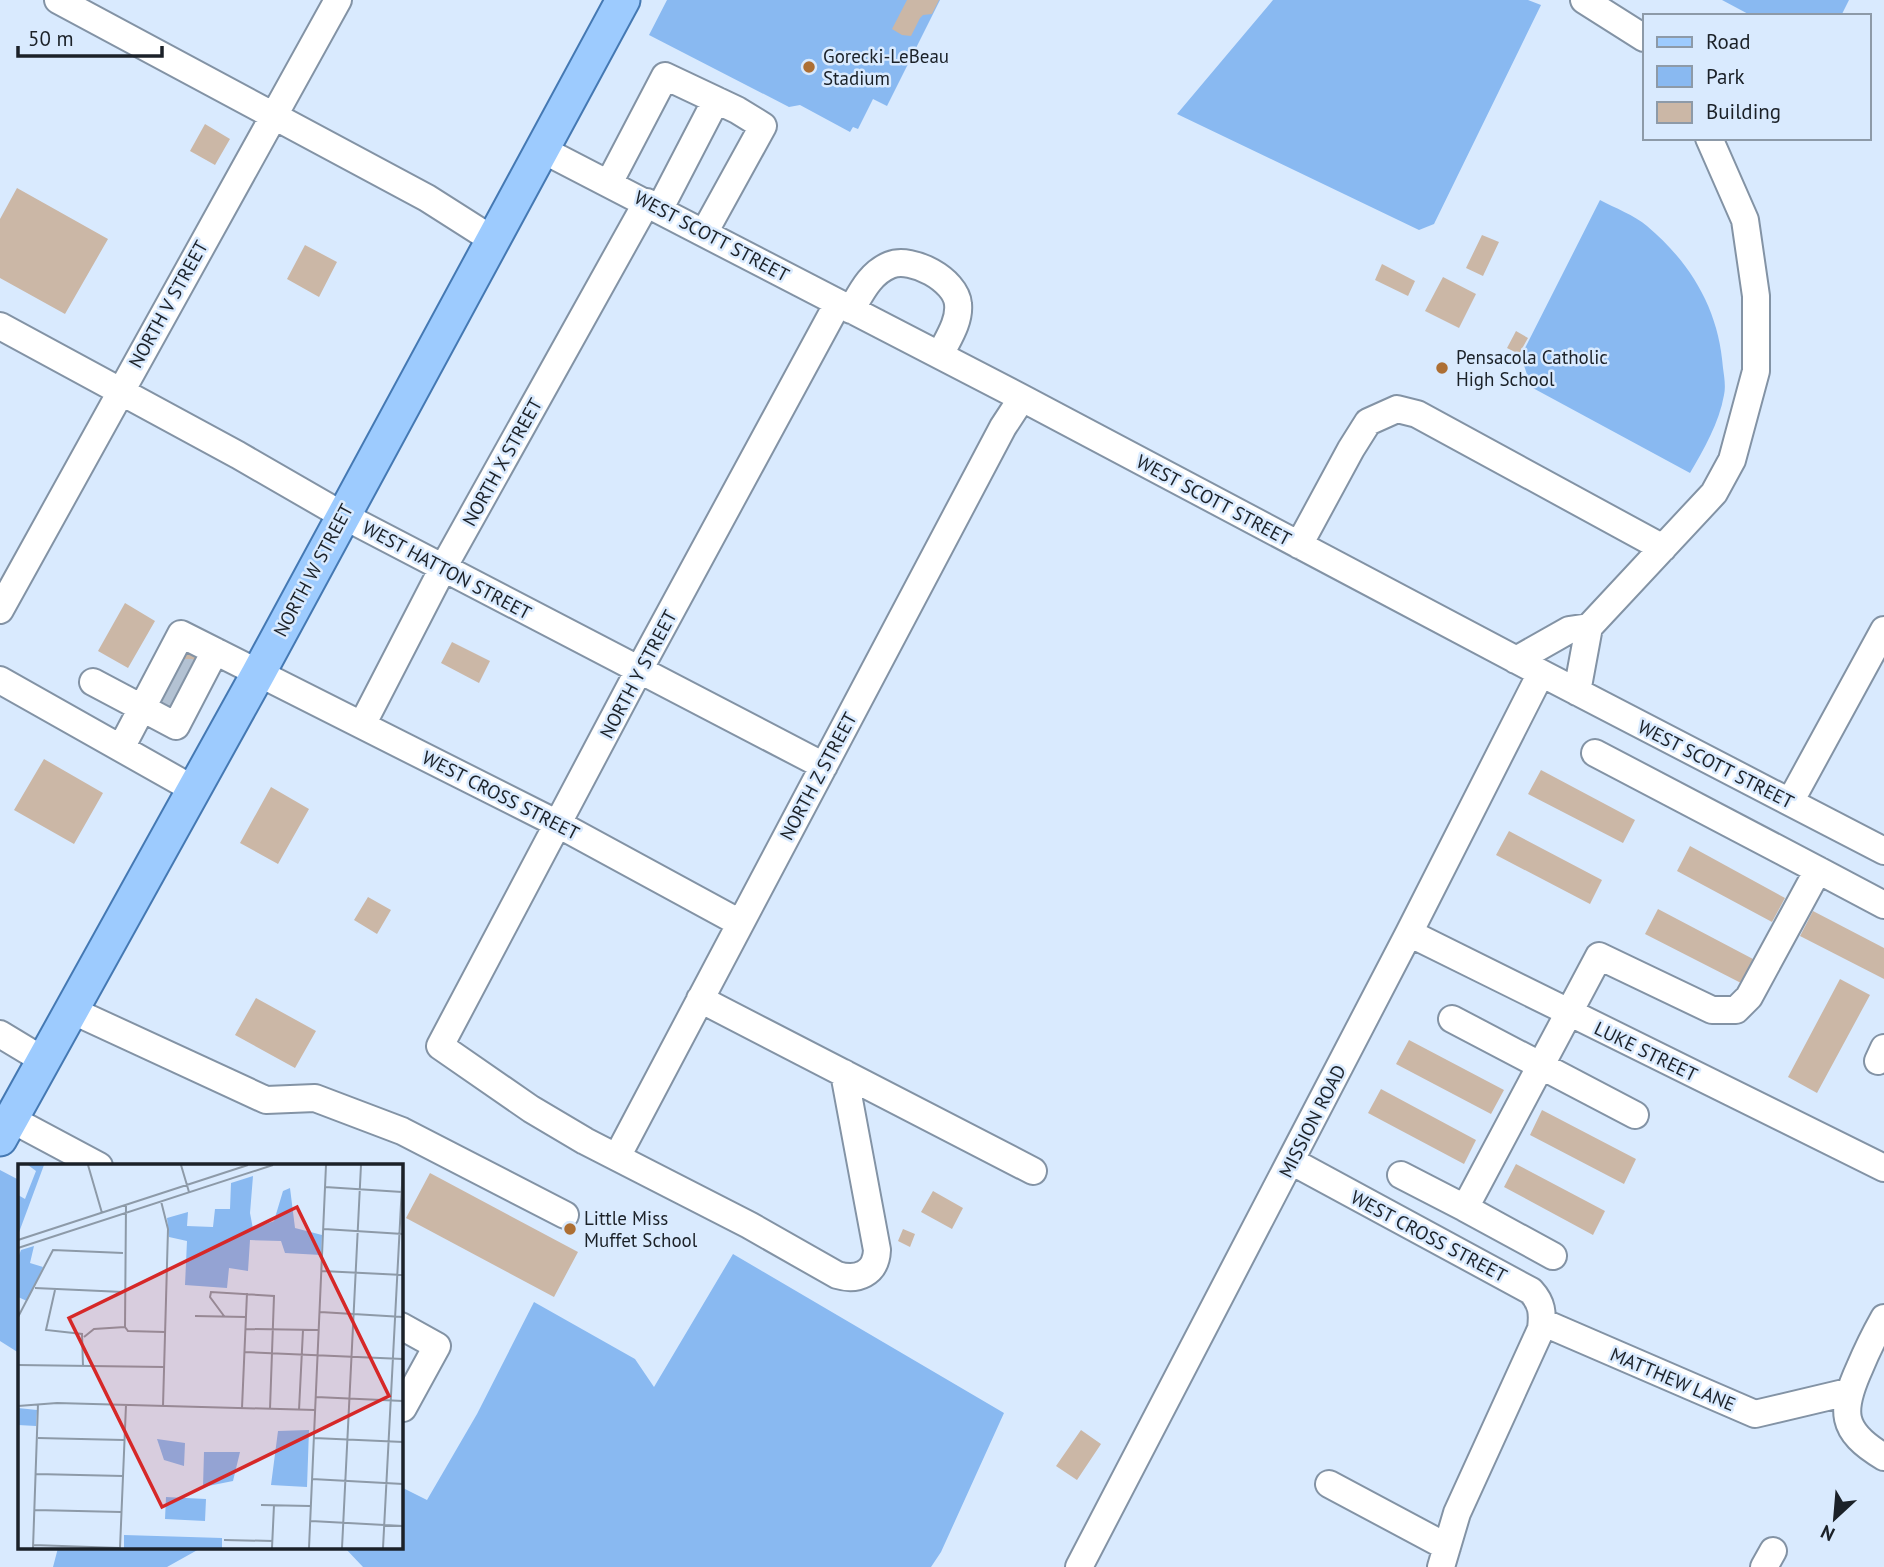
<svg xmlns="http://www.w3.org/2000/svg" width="1884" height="1567" viewBox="0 0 1884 1567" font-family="'PT Sans',sans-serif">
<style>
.green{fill:#89b9f1}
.building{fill:#cbb7a6}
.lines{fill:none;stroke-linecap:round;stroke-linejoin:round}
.minor-tunnel{stroke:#b3c2d3;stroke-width:26;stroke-dasharray:26 13;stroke-linecap:butt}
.minor-casing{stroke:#8393a5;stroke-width:30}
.major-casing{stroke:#4579b3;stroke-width:37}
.minor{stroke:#fff;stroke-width:26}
.major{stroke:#9dcbfe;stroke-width:33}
.poi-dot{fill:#ad6f34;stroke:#d9eafe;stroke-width:2.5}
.labels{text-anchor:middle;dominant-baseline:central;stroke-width:5;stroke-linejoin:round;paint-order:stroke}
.poi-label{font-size:19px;fill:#1b2128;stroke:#d9eafe;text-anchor:start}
.street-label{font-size:19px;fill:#1b2128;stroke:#d9eafe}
.inset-road{fill:none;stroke:#8d9aa8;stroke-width:2}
.view{fill:#d62828;fill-opacity:0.15;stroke:#d62828;stroke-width:3.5}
.inset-edge{fill:none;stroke:#1b2128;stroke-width:3.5}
</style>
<rect width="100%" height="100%" fill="#d9eafe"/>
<path class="green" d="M667,0H940L887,106L873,99L858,129L853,127L850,132L800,105L789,107L649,35Z
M1273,0H1528L1541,5L1434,224L1419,230L1177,114Z
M1722,0H1849L1841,16H1752Z
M1600,200C1615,208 1634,215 1647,226C1691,263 1719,310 1723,368C1724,376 1726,386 1724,395C1719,423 1704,449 1690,473L1531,387L1521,356Z
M0,1170L19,1180V1353L0,1341Z
M733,1254L1004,1413L941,1552L931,1567H363L345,1548H401V1487L427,1500L477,1414L534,1302L635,1359L654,1387Z
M58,1548H201L167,1567H53Z"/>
<path class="building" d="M907,0H939L932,14L923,15L920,18L911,36L902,35L892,29Z
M205,124L230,139L215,165L190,151Z
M17,188L108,239L65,314L0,278V219Z
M1482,235L1499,242L1483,276L1466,268Z
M305,245L337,262L319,297L287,279Z
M1382,264L1415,281L1408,296L1375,280Z
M1443,277L1476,294L1459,328L1425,311Z
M1516,331L1528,338L1519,354L1507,348Z
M125,603L155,621L128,668L98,651Z
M452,642L490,661L479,683L441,663Z
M184,649L201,658L170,715L153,706Z
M44,759L103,793L74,844L14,810Z
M1541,770L1635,820L1623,843L1528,794Z
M271,787L309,809L278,864L240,843Z
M1509,831L1602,880L1590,904L1496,855Z
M1690,846L1785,898L1772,922L1677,871Z
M368,897L391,910L377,934L354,920Z
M1658,909L1753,959L1741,983L1645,934Z
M1813,911L1884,948V979L1800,936Z
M1840,979L1870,995L1817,1093L1788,1077Z
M256,998L316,1031L295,1068L235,1035Z
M1409,1040L1504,1090L1491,1114L1396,1064Z
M1381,1089L1476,1140L1464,1164L1368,1113Z
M1542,1110L1636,1159L1624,1184L1530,1135Z
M1516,1164L1605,1211L1593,1235L1504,1187Z
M430,1173L578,1252L554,1297L406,1218Z
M933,1191L963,1208L952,1229L921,1212Z
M903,1229L915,1234L910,1247L898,1241Z
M1081,1430L1101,1444L1077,1480L1056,1466Z"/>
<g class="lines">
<path class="minor-tunnel" d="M172,672H193
M160,695L181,694"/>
<g class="minor-casing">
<path id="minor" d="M58,0L427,198L493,240
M1584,0L1644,38
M543,150L1022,398L1541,673L1884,851
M609,183L665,76L737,110L763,126L704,233
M660,208L716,100
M838,303L639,670L440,1046L531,1109L585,1141L749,1225L837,1275C857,1281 876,1274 877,1250L844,1073
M851,310C861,293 870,273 890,265C912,256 956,280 958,304C960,322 947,340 940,355
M0,326L238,455L342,515L824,766
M1299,545L1351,449L1368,422L1397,409L1417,414L1663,548
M0,610L338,0
M1589,627L1714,493L1732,460L1756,371V296L1745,220L1709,138
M1516,660L1569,630L1589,627L1577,692
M0,680L193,789
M93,682L176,726L215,651
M362,725L443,568L647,202
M121,748L181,634L558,824L740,923
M1790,802L1884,630
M1818,870L1884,905
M1409,933L1884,1168
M700,999L1033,1171
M71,1010L266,1100L315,1098L402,1131L565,1215
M1452,1019L1635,1115
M0,1034L43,1060
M1878,1061L1884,1048
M11,1119L99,1166
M617,1157L1003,427L1022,398
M1291,1161L1531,1291C1542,1303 1543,1313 1541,1329L1457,1513L1441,1567
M1401,1175L1465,1208
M1553,1256L1465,1208L1599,956L1712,1010H1736L1749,997L1818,870L1595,753
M1884,1318C1875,1334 1867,1350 1860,1367C1840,1411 1840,1431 1884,1457
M1542,1322L1755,1414L1848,1392
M401,1326L437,1346L403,1408L401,1407
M1329,1484L1447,1547
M1079,1567L1409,933L1541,673
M1764,1567L1773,1551"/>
</g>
<g class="major-casing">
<path id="major" d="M0,1139L258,674L623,0"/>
</g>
<use href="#minor" class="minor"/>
<use href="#major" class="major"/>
</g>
<g class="poi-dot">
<circle cx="809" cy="67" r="7"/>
<circle cx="1442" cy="368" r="7"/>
<circle cx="570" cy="1229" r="7"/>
</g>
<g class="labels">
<g class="poi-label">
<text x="823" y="56">Gorecki-LeBeau<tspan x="823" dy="22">Stadium</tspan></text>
<text x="1456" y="357">Pensacola Catholic<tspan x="1456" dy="22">High School</tspan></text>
<text x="584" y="1218">Little Miss<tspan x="584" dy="22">Muffet School</tspan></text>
</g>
<g class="street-label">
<text transform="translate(712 236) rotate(28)">WEST SCOTT STREET</text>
<text transform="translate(168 304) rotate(-61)">NORTH V STREET</text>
<text transform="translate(502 462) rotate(-61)">NORTH X STREET</text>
<text transform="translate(1214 500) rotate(28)">WEST SCOTT STREET</text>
<text transform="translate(313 570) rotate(-62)">NORTH W STREET</text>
<text transform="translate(447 570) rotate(28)">WEST HATTON STREET</text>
<text transform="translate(638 674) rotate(-62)">NORTH Y STREET</text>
<text transform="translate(1716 764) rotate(27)">WEST SCOTT STREET</text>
<text transform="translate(818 776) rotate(-62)">NORTH Z STREET</text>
<text transform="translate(501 795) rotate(27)">WEST CROSS STREET</text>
<text transform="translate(1646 1051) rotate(26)">LUKE STREET</text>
<text transform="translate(1312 1121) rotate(-63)">MISSION ROAD</text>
<text transform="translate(1429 1236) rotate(28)">WEST CROSS STREET</text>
<text transform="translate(1673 1379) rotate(23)">MATTHEW LANE</text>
</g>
</g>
<g transform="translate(18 1164)">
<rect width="385" height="385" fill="#d9eafe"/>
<path d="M10,1H26L0,71V31L7,35L18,7ZM235,12L232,49L235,65L256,57L265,27L272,24L277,64L304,71L303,91L267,89L263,77L232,76L230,107L211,104L209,124L167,121L169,77L151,73L149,54L170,48L169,62L195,63L197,45H212L213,19ZM16,82L12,99L25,103L9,137L0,133V94L3,86ZM0,244L19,246L18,262L0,261ZM291,266L289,323L253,321L260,267ZM139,275L167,279L166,302L146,296ZM186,288H222L215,317L185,323ZM148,333L188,335L187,357L147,355ZM106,371L204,374V384H106Z" fill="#89b9f1"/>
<path class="inset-road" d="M70,1L84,49M163,1L171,28M307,23L384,28M143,37L150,65L145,242M108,41L107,163L110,167L147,168M306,65L385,70M0,76L230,1M0,84L255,1M304,107L385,111M17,124L105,128M37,126L28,166L64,170L65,202M302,148L385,153M177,152L228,153M206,152L192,133L193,128L256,132L252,245M0,153L35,86L105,89M228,165L300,166M66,173L76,165L107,163M227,188L385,195M0,201L146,203M298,233L385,237M0,242L39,239L297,246M224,244L229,129M281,246L285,166M20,274L106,276M296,274L385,278M18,310L105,312M294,315L385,320M243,341L292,342M17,346L103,348M293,357L385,362M206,376L255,377M15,381L102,384L108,241M15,384L20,240M254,384L256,341M291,384L308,1M324,384L343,1M365,384L385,2"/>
<path class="view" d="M279,43L371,232L144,343L51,154Z"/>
<rect width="385" height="385" class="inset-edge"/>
</g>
<rect x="1643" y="14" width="228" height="126" fill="#d9eafe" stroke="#8d9aa8" stroke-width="2"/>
<rect x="1657" y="37" width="35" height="10" fill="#9dcbfe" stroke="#8d9aa8" stroke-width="2"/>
<text x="1706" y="49" font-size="21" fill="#1b2128">Road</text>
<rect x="1657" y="66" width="35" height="21" fill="#89b9f1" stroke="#8d9aa8" stroke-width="2"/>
<text x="1706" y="84" font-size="21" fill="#1b2128">Park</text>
<rect x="1657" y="102" width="35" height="21" fill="#cbb7a6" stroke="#8d9aa8" stroke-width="2"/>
<text x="1706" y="119" font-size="21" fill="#1b2128">Building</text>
<g transform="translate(1835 1518) rotate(206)" stroke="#d9eafe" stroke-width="5" paint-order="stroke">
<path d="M0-5L12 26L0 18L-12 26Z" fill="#1b2128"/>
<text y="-10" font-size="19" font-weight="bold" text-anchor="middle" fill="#1b2128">N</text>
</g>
<path d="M18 46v10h144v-10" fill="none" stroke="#1b2128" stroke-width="3.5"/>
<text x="28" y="46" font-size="21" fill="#1b2128" stroke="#d9eafe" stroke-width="5" paint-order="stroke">50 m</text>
</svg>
